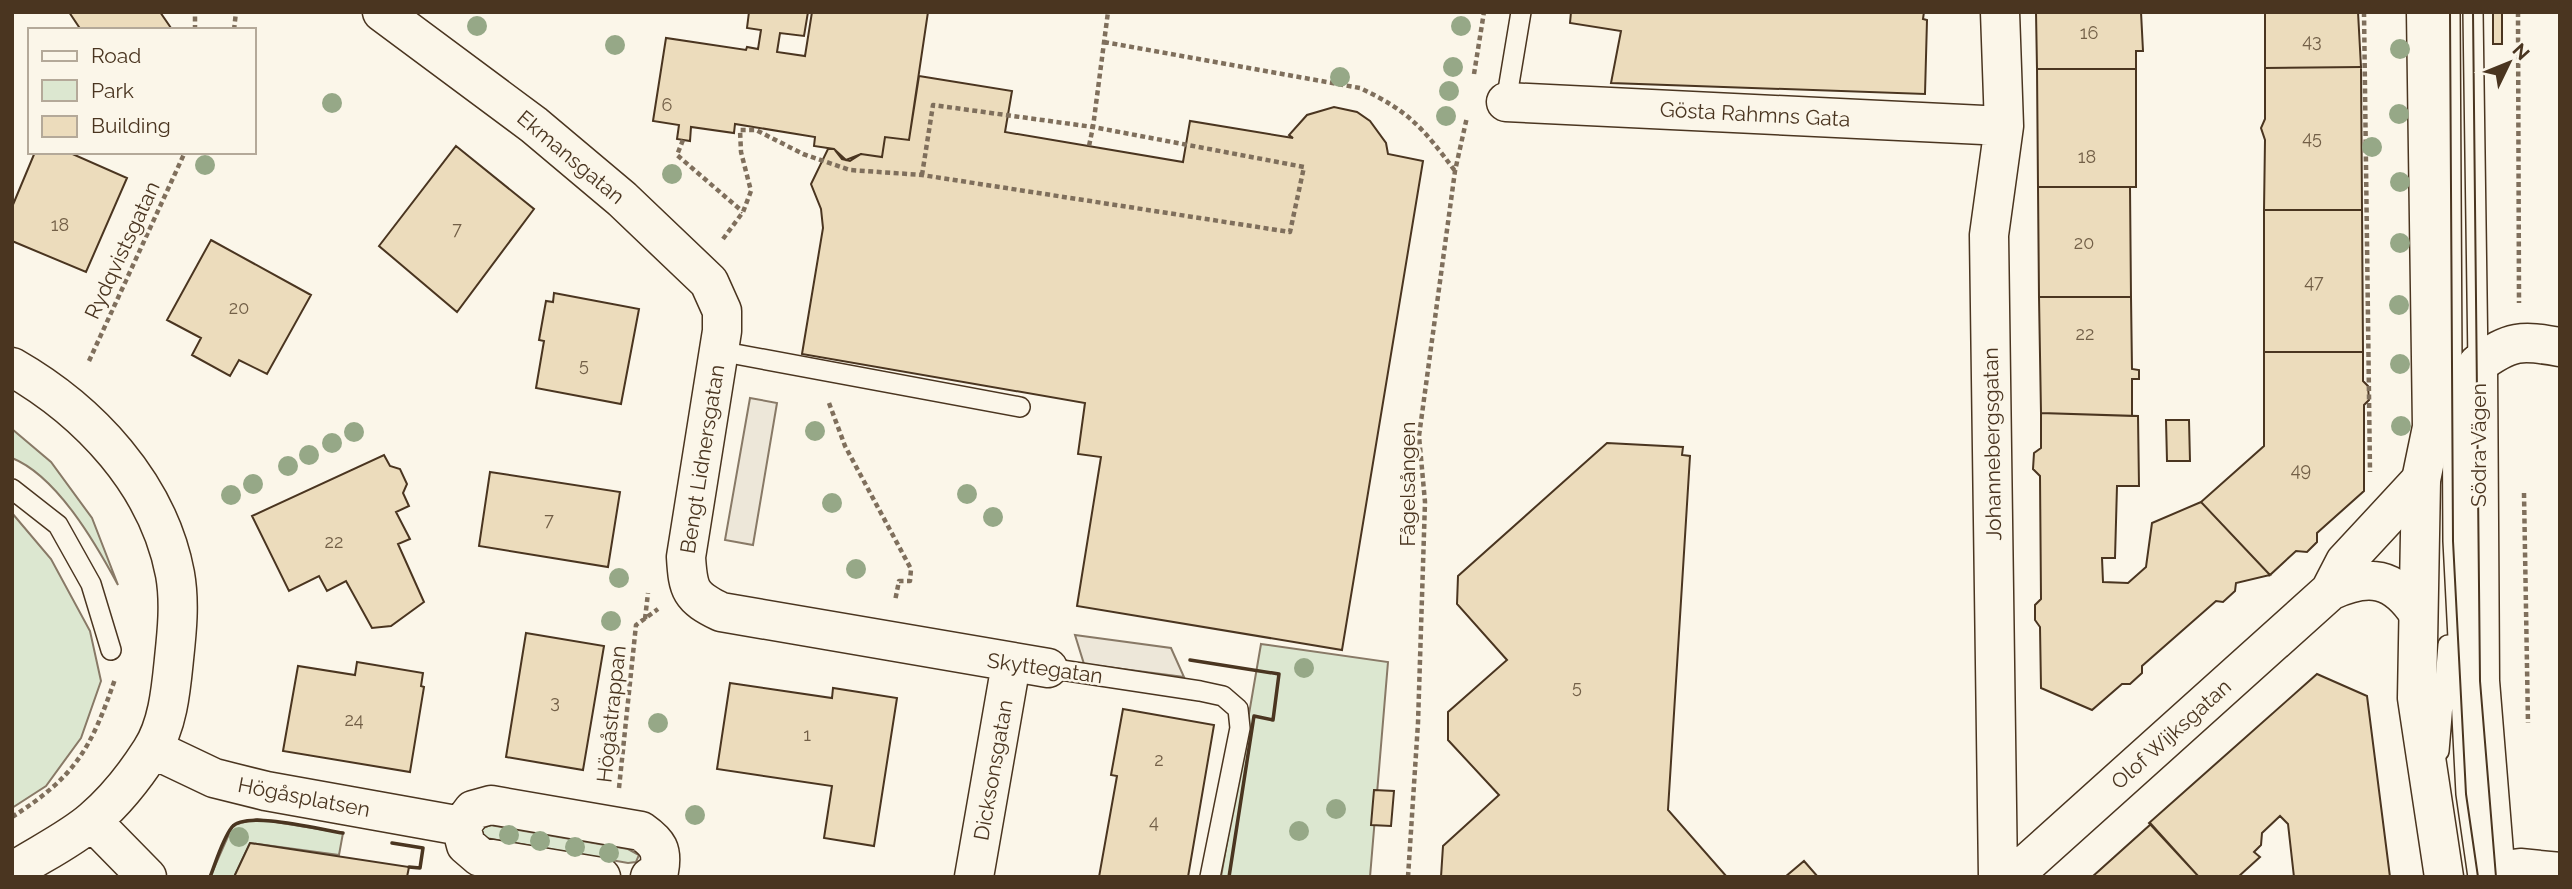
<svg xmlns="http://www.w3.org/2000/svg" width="2572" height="889" viewBox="0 0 2572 889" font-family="Raleway,sans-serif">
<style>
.green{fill:#dce7d0;stroke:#887966;stroke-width:2}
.parking{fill:#ede7d9;stroke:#887966;stroke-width:2}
.building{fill:#ecdcbc;stroke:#4a3520;stroke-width:2}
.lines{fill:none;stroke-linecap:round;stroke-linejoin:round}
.lane-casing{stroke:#4a3520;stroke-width:22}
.street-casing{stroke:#4a3520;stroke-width:41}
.secondary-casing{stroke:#4a3520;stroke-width:41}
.path{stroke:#7f6f5c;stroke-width:4.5;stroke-dasharray:5 3.5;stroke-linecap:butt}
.lane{stroke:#fbf6e9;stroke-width:19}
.street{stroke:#fbf6e9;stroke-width:38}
.secondary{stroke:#fbf6e9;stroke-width:38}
.tram{stroke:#4a3520;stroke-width:2}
.wall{stroke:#4a3520;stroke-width:3.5}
.tree{fill:#96a887}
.labels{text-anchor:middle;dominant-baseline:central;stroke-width:5;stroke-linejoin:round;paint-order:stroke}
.number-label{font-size:18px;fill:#725f47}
.street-label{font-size:21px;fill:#4a3520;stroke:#fbf6e9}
</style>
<rect width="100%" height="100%" fill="#fbf6e9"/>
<path class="green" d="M12,429L51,462L92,518L118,585C96,544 57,476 12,458Z
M12,513L51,559L90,631L101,681L81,738L46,786L12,808Z
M1261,644L1388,662L1370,877H1221Z
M257,819L343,833L339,855L250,843L234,877H210L233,825Z
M490,825L628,849L639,855L636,862L628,863L486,838L481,836V829Z"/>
<path class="parking" d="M750,398L777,403L753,545L725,540Z
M1075,635L1171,648L1184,677L1084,664Z"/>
<path class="building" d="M69,12H160L171,28L81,30Z
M749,12H808L804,36L780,33L777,52L805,56L812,12H928L909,140L885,137L882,157L861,154L846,160L834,149L814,146L815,137L735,124L734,133L691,127L690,141L677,139L679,125L653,121L666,38L746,50L747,47L758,49L761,30L747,28Z
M1571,12H1924L1923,19L1927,20L1925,94L1611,83L1621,31L1570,23Z
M2036,12H2141L2143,51H2136V69H2037Z
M2265,12H2358L2361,67L2265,68Z
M2493,12H2502V44H2493Z
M2361,67L2362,210H2264L2265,140L2261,128L2265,119V68Z
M2037,69H2136V187H2038Z
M919,76L1012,91L1005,132L1183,162L1190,121L1293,138L1289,135L1307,115L1334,107L1357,112L1370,121L1386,143L1388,154L1423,161L1342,650L1077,606L1101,457L1078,454L1085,403L802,354L823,228L821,209L811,184L828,149H834L842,159L850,161L861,154L882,157L885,137L909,140Z
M456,146L534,209L457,312L379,246Z
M35,152H68L127,178L86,272L12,241V207Z
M2038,187H2130L2131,297H2039Z
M2264,210H2362L2363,352H2264Z
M211,240L311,295L267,374L239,360L230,376L192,355L201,338L167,320Z
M554,293L639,309L621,404L536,388L544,341L539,340L546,301L553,302Z
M2039,297H2131L2132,369L2139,370V379H2132V416L2041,413Z
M2264,352H2363V381L2368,386L2369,400L2364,405V491L2317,533V542L2307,552L2296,551L2270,575L2201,502L2264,446Z
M2041,413L2138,416L2139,486H2117L2115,558H2102L2103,582L2128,583L2146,567L2152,523L2201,502L2270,575L2236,583L2235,591L2223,602L2216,601L2142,666V673L2130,684H2122L2092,710L2041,688L2040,627L2035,620V605L2041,599L2040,476L2033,469L2034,453L2041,448Z
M2166,420H2189L2190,461H2167Z
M1607,443L1683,447L1682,455L1690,456L1668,810L1727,877H1441L1443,846L1499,795L1448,740V712L1507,660L1457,604L1458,576Z
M384,455L390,466L400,469L407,484L403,493L409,506L396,512L410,539L398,544L424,602L391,626L372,628L346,581L327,591L319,576L289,591L252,516Z
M490,472L620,492L608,567L479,546Z
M526,633L604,646L583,770L506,757Z
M357,662L423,673L421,686L424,687L410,772L283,751L298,666L355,675Z
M2317,674L2367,696L2390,877H2294L2288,824L2280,816L2262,833L2261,845L2254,852L2260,857L2238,877H2199L2149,823Z
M730,683L832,698L833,688L897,698L874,846L824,838L832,786L717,769Z
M1123,709L1214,725L1188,877H1099L1117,776L1111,775Z
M1374,790L1394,791L1391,826L1371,825Z
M2151,824L2199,877H2092Z
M250,843L409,867L407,877H234Z
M1804,861L1818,877H1785Z"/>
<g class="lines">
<g class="lane-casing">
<path id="lane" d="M2450,12L2453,541L2466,794L2478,877
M2473,12L2478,364
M1506,102L1521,12
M719,351L1020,407
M12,489L58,525L91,584L111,650
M1048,668L1200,691L1223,696L1238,709L1240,728L1210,877
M2439,751L2448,645"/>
</g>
<g class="street-casing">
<path id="street" d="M382,12L534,125L622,199L709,282L722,311V331L686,557C688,590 690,597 721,612L1048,668
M1506,102L2004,126
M2478,364C2511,340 2521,340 2560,347
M12,367C89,411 158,484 175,574C180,602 177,631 174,659C171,689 168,725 151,751C135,776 115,801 93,820C70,840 38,855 12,872
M2330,591L2345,562L2421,480
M153,749L214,778L266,791L461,826
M92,821L147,877
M461,826L473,810L491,805L641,831C658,843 663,850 659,871L650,877
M461,826L466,845L480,857L601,877
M2496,871L2520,868L2560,872
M974,877L1011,664
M1998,877L1989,235L2004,126L2000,12
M2012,877L2330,591C2369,573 2394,577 2418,613"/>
</g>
<g class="secondary-casing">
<path id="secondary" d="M2426,12L2432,427L2421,480L2417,698L2444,877
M2478,364L2480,681L2496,877"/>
</g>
<path class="path" d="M2364,12L2370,472
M2518,12L2519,303
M195,30V12
M234,30L236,12
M1104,42L1360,88C1409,111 1423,128 1455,171
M1474,74L1484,12
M683,140L677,155L743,212
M922,175L933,105L1093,127L1089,146
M723,239L743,212L751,191L741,152L740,130H756L803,154L850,170L922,175L1290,232L1304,167L1093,127L1108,12
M89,361L185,152
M829,403L845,446L911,569L910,581H899L895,601
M2524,493L2528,723
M645,619L648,593
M619,788L636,625L658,609
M12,817C75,777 91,749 115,679
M1408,877L1418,723L1425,502L1419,436L1455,171L1467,117"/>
<use href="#lane" class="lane"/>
<use href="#street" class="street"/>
<use href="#secondary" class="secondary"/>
<path class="tram" d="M2450,12L2453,541L2466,794L2478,877
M2473,12L2480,681L2496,877"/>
<path class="wall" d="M1190,660L1279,674L1273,720L1254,716L1229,877
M392,843L423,848L420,868L409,867
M210,877C216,862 222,840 232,827C246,810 322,830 343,833"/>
</g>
<g class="tree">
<circle cx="477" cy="26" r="10"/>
<circle cx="1461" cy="26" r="10"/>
<circle cx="615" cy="45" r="10"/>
<circle cx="2400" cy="49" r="10"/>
<circle cx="1453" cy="67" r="10"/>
<circle cx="1340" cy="77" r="10"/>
<circle cx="1449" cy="91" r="10"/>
<circle cx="332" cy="103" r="10"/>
<circle cx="2399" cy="114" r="10"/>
<circle cx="1446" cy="116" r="10"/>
<circle cx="2372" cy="147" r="10"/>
<circle cx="205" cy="165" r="10"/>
<circle cx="672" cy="174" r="10"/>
<circle cx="2400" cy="182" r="10"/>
<circle cx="2400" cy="243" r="10"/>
<circle cx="2399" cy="305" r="10"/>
<circle cx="2400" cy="364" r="10"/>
<circle cx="2401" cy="426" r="10"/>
<circle cx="815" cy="431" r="10"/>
<circle cx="354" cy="432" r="10"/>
<circle cx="332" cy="443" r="10"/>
<circle cx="309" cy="455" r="10"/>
<circle cx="288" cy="466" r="10"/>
<circle cx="253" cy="484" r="10"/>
<circle cx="967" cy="494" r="10"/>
<circle cx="231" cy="495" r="10"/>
<circle cx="832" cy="503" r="10"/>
<circle cx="993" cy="517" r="10"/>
<circle cx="856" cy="569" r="10"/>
<circle cx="619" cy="578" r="10"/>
<circle cx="611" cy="621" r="10"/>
<circle cx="1304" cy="668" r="10"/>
<circle cx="658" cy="723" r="10"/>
<circle cx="1336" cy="809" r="10"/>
<circle cx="695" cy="815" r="10"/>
<circle cx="1299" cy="831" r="10"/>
<circle cx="509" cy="835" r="10"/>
<circle cx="239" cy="837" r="10"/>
<circle cx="540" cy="841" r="10"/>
<circle cx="575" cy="847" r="10"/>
<circle cx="609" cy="853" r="10"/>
</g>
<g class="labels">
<g class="number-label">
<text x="2089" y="32">16</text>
<text x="2312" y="40">43</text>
<text x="667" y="104">6</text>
<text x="2312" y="137">45</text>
<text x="2087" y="156">18</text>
<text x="60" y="224">18</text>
<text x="457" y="228">7</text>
<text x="2084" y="242">20</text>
<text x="2314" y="281">47</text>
<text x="239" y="307">20</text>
<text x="2085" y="333">22</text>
<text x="584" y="364">5</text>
<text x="2301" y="469">49</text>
<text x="549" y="519">7</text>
<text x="334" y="541">22</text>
<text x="1577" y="686">5</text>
<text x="555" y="701">3</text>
<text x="354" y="719">24</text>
<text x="807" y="734">1</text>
<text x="1159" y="759">2</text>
<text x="1154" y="821">4</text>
</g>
<g class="street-label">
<text transform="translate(1755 114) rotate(3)">Gösta Rahmns Gata</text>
<text transform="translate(571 157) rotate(40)">Ekmansgatan</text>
<text transform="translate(122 250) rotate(-65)">Rydqvistsgatan</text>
<text transform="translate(1992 444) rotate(-91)">Johannebergsgatan</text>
<text transform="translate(2478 445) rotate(-90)">Södra Vägen</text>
<text transform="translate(702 459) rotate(-81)">Bengt Lidnersgatan</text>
<text transform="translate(1407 484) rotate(-90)">Fågelsången</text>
<text transform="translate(1045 668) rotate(8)">Skyttegatan</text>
<text transform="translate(611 714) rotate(-84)">Högåstrappan</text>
<text transform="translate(2171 734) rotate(-42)">Olof Wijksgatan</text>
<text transform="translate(993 770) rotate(-80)">Dicksonsgatan</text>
<text transform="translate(304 797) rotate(11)">Högåsplatsen</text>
</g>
</g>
<rect width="2572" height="889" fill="none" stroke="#4a3520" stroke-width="28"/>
<rect x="28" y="28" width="228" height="126" fill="#fbf6e9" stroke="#b4a999" stroke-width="2"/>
<rect x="42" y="51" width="35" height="10" fill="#fbf6e9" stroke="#b4a999" stroke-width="2"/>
<text x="91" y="63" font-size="21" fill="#4a3520">Road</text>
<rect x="42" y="80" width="35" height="21" fill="#dce7d0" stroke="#b4a999" stroke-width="2"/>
<text x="91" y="98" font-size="21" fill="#4a3520">Park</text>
<rect x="42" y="116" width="35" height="21" fill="#ecdcbc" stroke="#b4a999" stroke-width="2"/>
<text x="91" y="133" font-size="21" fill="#4a3520">Building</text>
<g transform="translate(2509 63) rotate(47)" stroke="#fbf6e9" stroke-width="5" paint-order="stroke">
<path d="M0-5L12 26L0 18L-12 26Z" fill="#4a3520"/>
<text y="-10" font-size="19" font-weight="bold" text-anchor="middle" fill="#4a3520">N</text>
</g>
</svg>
